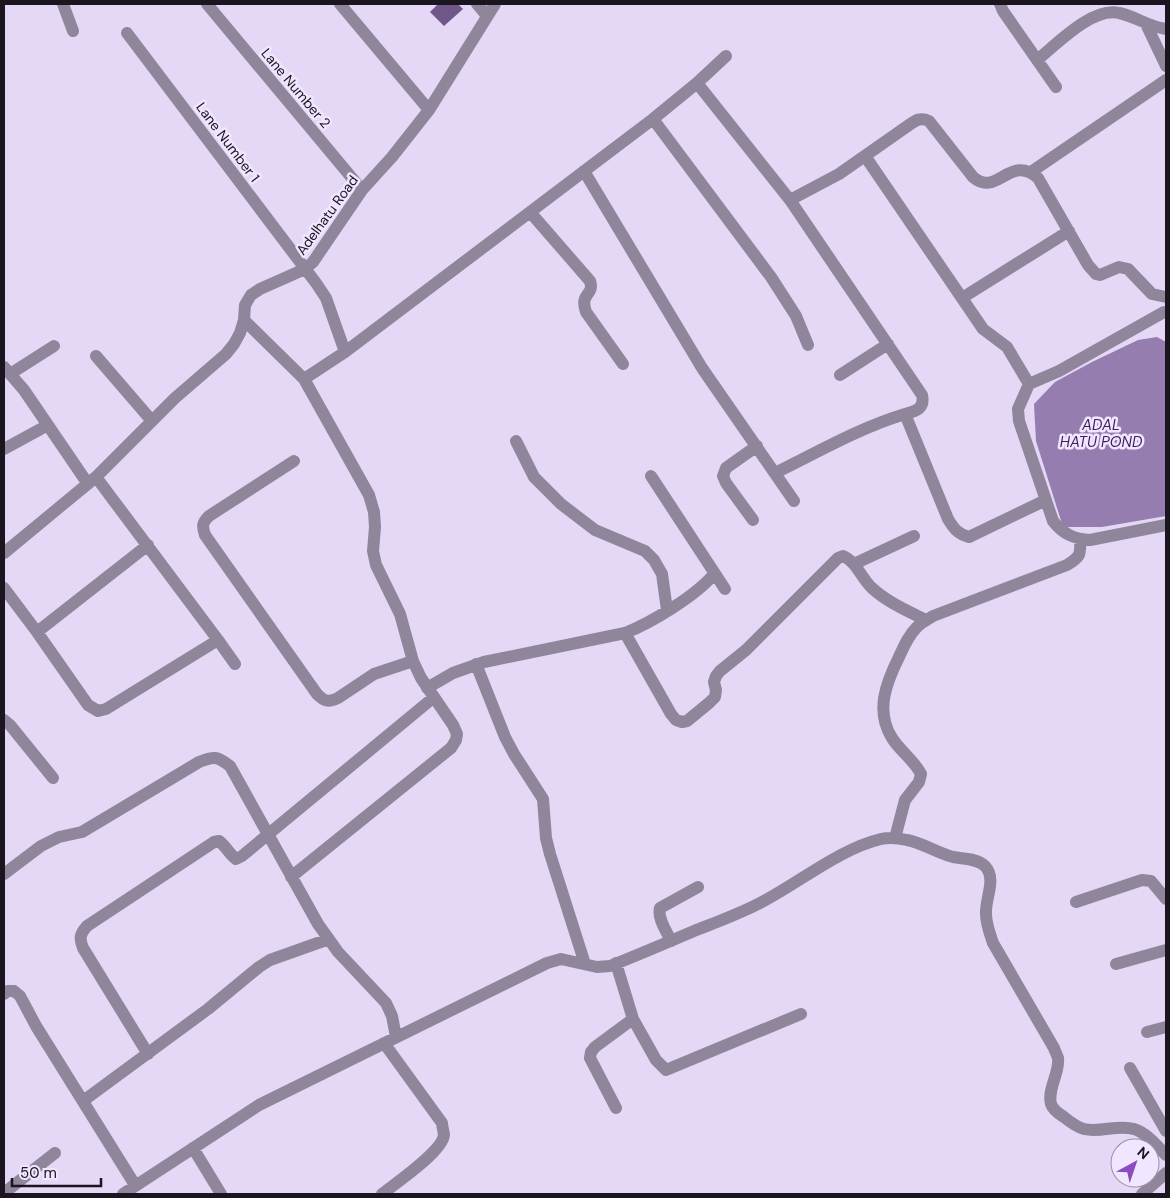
<svg xmlns="http://www.w3.org/2000/svg" width="1170" height="1198" viewBox="0 0 1170 1198" font-family="'DM Sans',sans-serif">
<style>
.water{fill:#957daf}
.building{fill:#6f5787}
.lines{fill:none;stroke-linecap:round;stroke-linejoin:round}
.minor{stroke:#90869c;stroke-width:12}
.labels{text-anchor:middle;dominant-baseline:central;stroke-width:5;stroke-linejoin:round;paint-order:stroke}
.street-label{font-size:14px;fill:#1a151f;stroke:#f1e6ff}
.water-label{font-size:15px;font-style:italic;fill:#3f1d5b;stroke:#f1e6ff}
</style>
<rect width="100%" height="100%" fill="#e5d7f6"/>
<path class="water" d="M1157,337L1166,342V516L1102,527H1063L1036,441L1034,404L1055,382L1092,362L1138,340Z"/>
<path class="building" d="M438,4H458L463,9L444,26L430,12Z"/>
<g class="lines">
<path class="minor" d="M63,4L73,31
M207,4L362,190
M340,4L429,110
M477,4L487,16
M1000,4L1003,11L1056,87
M1146,24L1166,66
M127,33L316,283L326,298L345,352
M1037,60C1057,44 1092,7 1119,13C1135,16 1149,27 1166,29
M697,83L790,200L922,395C925,409 916,411 905,414
M653,119L771,277L796,316L808,345
M865,156L983,329L1007,347L1029,384L1059,371L1164,312
M584,171L702,368L794,501
M1031,172L1166,80
M790,200L839,174L909,125C916,120 921,117 929,121L973,177C997,198 1010,153 1038,178L1088,265L1096,274L1100,275L1119,267L1128,269L1152,294L1166,297
M530,212L590,281C595,296 579,292 586,312L623,364
M962,298L1069,231
M244,320L304,379L369,495L374,512L375,527L373,551L376,565L400,614L413,661L421,678L453,725L457,734L456,740L451,748L291,877
M96,356L152,421
M4,367L24,390L88,484
M10,374L54,346
M840,375L888,344
M304,379L345,352L653,119L697,83L726,56
M1029,384L1018,409L1019,421L1053,521C1063,534 1074,539 1090,540L1166,525
M516,441L534,477L561,504L595,530L645,551L654,560L662,574L667,610
M4,449L48,425
M294,461L209,516C202,523 202,526 205,535L317,694C324,701 328,703 338,698L374,674L413,661
M775,473C818,452 859,428 905,414L948,519C954,529 958,534 969,537L1046,500
M651,476L725,589
M753,520L726,483L723,476L726,468L757,446
M4,553L96,477L175,398L226,354L234,344L240,333L244,320L245,305L251,295L260,289L305,269L313,262L362,190L392,157L429,110L495,4
M854,564L914,536
M4,588L37,632L88,705L98,711L106,709L218,640L96,477
M37,632L148,545
M625,633L671,714L676,720L682,722L687,721L709,703L715,697L716,690L714,682L716,676L720,671L746,650L838,558L843,556C857,562 861,578 872,588C887,602 908,611 926,620
M218,640L235,664
M476,664L505,737L514,754L543,799L546,838L550,854L585,964
M427,688L453,673L484,662L625,633C651,623 697,595 714,574
M4,720L10,725L53,778
M895,838L905,800L919,782L921,774C914,760 900,751 892,738C875,711 886,683 899,657C904,646 908,636 917,627C921,623 927,620 933,616L1067,565C1080,557 1081,555 1080,540
M4,874L41,846L59,837L82,832L199,762C214,756 217,756 230,766L318,924L338,952L386,1003L392,1016L396,1037
M1076,902L1142,880L1151,881L1166,899
M671,941C667,932 657,918 660,908L698,887
M616,963L633,1019L595,1047L591,1052L590,1058L616,1108
M1116,964L1166,950
M4,994L7,991H14L20,996L36,1026L135,1185
M633,1019L656,1060L666,1070L801,1014
M1147,1032L1166,1027
M148,1054L83,948C79,938 80,934 87,926L214,842L219,841C226,846 229,854 236,859L242,856L433,698
M1130,1068L1166,1131
M83,1101L208,1009L259,967L270,960L329,939
M193,1148L221,1194
M4,1193L55,1153
M123,1194L259,1105L547,963L561,959L597,967L610,966C638,955 666,943 694,931C717,922 739,914 760,903C799,883 839,849 881,839C889,837 898,838 907,840C923,843 937,853 953,857C963,859 977,858 985,866C997,879 985,898 986,914C986,924 990,934 993,943L1054,1048C1055,1051 1057,1055 1058,1058C1060,1073 1047,1089 1051,1104C1053,1110 1059,1114 1064,1117C1070,1122 1077,1127 1084,1129C1101,1133 1117,1124 1134,1129C1147,1133 1157,1146 1166,1155
M382,1194C396,1183 442,1152 444,1135C444,1132 442,1127 442,1123L384,1043
M1142,1194L1166,1173"/>
</g>
<g class="labels">
<g class="street-label">
<text transform="translate(296 88) rotate(50)">Lane Number 2</text>
<text transform="translate(228 142) rotate(53)">Lane Number 1</text>
<text transform="translate(327 215) rotate(-54)">Adelhatu Road</text>
</g>
<g class="water-label">
<text x="1101" y="425">ADAL<tspan x="1101" dy="17">HATU POND</tspan></text>
</g>
</g>
<rect width="1170" height="1198" fill="none" stroke="#1a151f" stroke-width="10"/>
<g transform="translate(1135 1163) rotate(40)"><circle r="24" fill="#f1e6ff" stroke="#9b92a5"/>
<path d="M0-4L9 19L0 12L-9 19Z" fill="#8b4cc1"/>
<text y="-8" font-size="14" font-weight="bold" text-anchor="middle" fill="#1a151f">N</text>
</g>
<path d="M12 1178v8h89v-8" fill="none" stroke="#1a151f" stroke-width="2.5"/>
<text x="20" y="1178" font-size="15" fill="#1a151f" stroke="#f1e6ff" stroke-width="4" paint-order="stroke">50 m</text>
</svg>
